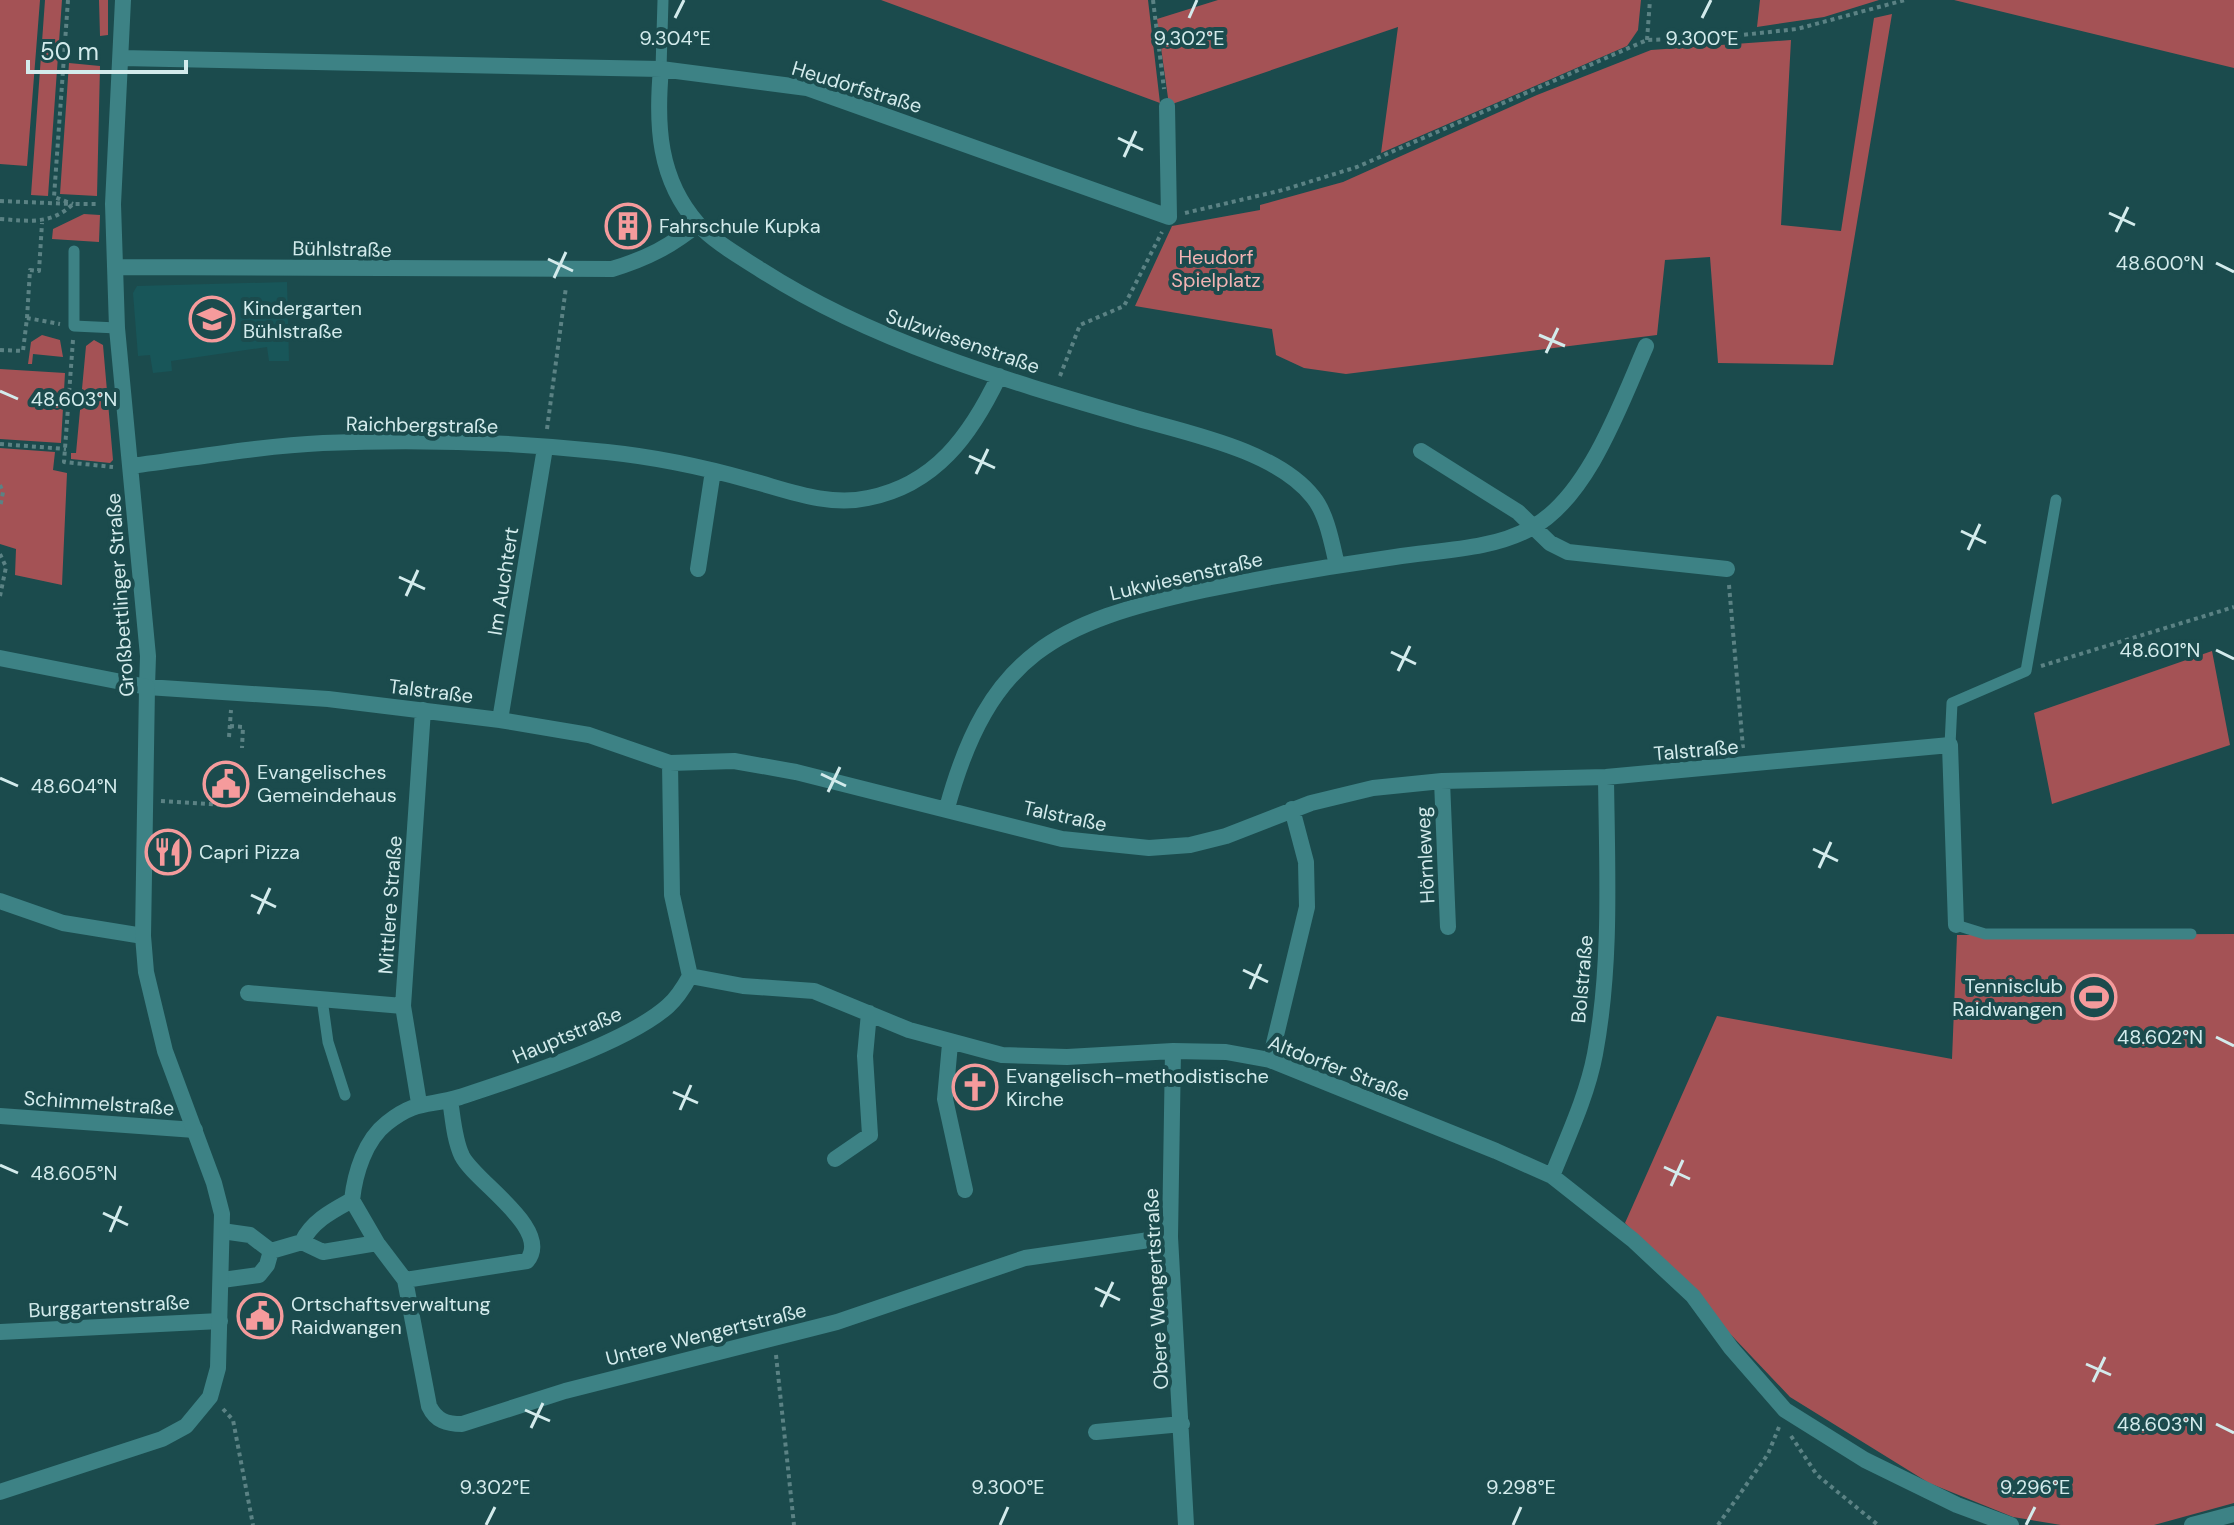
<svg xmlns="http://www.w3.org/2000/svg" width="2234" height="1525" viewBox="0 0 2234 1525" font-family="'DM Sans',sans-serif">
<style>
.built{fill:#185659}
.green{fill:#a45255}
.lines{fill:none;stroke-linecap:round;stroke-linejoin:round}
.path{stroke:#5b8284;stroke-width:4;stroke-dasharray:4 4;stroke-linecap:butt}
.service{stroke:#3d8285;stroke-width:11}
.minor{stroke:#3d8285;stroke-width:16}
.tertiary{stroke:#3d8285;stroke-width:16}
.ticks{fill:none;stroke:#d3ebec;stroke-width:3}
.labels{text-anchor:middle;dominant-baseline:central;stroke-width:8;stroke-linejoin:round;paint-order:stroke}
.street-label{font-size:20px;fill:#d3ebec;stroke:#1b4b4d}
.poi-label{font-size:20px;fill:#d3ebec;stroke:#1b4b4d;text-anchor:start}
.park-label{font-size:20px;fill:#f3b4b4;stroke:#1b4b4d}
.ticks-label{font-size:20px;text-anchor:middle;fill:#d3ebec;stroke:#1b4b4d;stroke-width:8;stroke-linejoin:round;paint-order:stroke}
</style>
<rect width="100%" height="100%" fill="#1b4b4d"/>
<path class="built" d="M287,282L289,361H269L267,347L171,361L172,371L153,373L150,355L138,356L133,293L137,286Z"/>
<path class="green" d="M0,0H40L27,166L0,164Z
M45,0H62L48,196L31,195Z
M99,0H108V35L100,36Z
M881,0H1148L1160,103Z
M1218,0H1641L1638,30L1627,46L1381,153L1398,27L1169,105L1157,19Z
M1760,0H1879L1824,17L1757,27Z
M1954,0H2234V68Z
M1892,14L1833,365L1718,363L1710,257L1665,260L1657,335L1346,374L1304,368L1276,355L1272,329L1135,306L1172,226L1260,210V205L1343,182L1537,95L1651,50L1791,40L1781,225L1841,231L1874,18Z
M69,63L100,66L97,196L60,194Z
M84,214L100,215L99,242L52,239L53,229Z
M42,335L60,340L63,357L33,354L32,364H28L31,342Z
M94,340L103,345L113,460L110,463L71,459V453H76L86,346Z
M0,369L65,373L61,443L0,439Z
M0,448L55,452L53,470L67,473L62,585L15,575L16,549L0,544Z
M2212,651L2230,745L2052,804L2034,713Z
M2234,934V1503L2154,1525H2061L2013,1517L1929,1483L1790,1397L1625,1223L1717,1016L1952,1059L1957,935Z"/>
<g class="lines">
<path class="path" d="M68,0L54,197L73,204
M1153,0L1164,89
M1647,40L1650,0
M0,201L71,204
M1185,213L1283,190L1357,167L1647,40L1714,38L1797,29L1905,0
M0,219C29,221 51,225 73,204H96
M27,318L30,270L39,271L42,223
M73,340L64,462L113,467
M0,350L23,351L27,318L60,324
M1060,376L1080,325L1124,306L1162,232
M547,429L566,287
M0,444L66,449
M0,485L3,492L0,508
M0,554L6,567L0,596
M1729,585L1743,748
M2041,666L2234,607
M230,726L243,727L242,748
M229,737L231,710
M161,801L223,805
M776,1355L794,1525
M223,1409L233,1420L253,1525
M1791,1436L1817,1475L1878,1525
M1718,1525L1768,1454L1779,1427"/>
<path class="service" d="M661,69L663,0
M74,251V326L117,328
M1950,745L1952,703L2026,671L2056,500
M1956,925L1985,934H2191
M322,999L328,1042L345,1095"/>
<path class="minor" d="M123,0L113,204L117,328L148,656L147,687L328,699L500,720L589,735L670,763L734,761L796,772L1062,839L1149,848L1190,845L1226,836L1311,803L1373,788L1442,781L1606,777L1950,745L1956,925
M121,58L661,69L807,88L1169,217L1167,106
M661,69C656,124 658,179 698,224C714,242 741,257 761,270C873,342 1005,380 1132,417C1187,433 1276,450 1313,497C1327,514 1332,544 1337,565
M115,267L612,269C646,259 671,246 698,224
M1421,451L1518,512L1550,543L1568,552L1727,569
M131,466C194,458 259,446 323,443C416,439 514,442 607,452C655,457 703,467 749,480C787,490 828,507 868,498C935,485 971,435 999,376
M698,569L713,471
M500,720L545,448
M1442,781L1448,927
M947,808C989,654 1056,622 1204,590C1267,577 1331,566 1395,557C1439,550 1492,550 1531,528C1588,498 1621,403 1646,346
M0,901L63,923L143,936
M690,976L743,986L814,991L909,1030L1002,1055L1067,1057L1173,1051L1226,1052L1270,1060L1496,1151L1552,1176L1633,1240L1693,1296L1731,1348L1785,1410L1865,1460L1957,1505L2011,1525
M248,993L403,1006
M950,1044L945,1099L965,1190
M1173,1051L1170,1237L1186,1525
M1270,1060L1307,907L1306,862L1292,809
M419,1103L403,1006L423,710
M0,1116L195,1130
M835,1159L870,1135L865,1056L869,1013
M1552,1176C1568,1136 1587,1096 1595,1054C1612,963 1607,869 1606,777
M352,1200L377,1243L405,1280L429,1406C436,1421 447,1424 462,1424L565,1391L837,1322L1025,1258L1170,1237
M222,1231L250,1235L271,1251L302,1242C312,1221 332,1211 352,1200C355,1173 365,1140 387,1123C418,1099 428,1107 460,1097C515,1079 627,1043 668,1006C677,998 684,987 690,976L672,895L670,763
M302,1242L323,1252L377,1243
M222,1280L259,1275L267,1265L271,1251
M405,1280L527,1261C553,1229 475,1182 462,1156C454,1139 453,1118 450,1100
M0,1332L220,1321
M1096,1432L1182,1424
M2192,1525L2234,1514"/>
<path class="tertiary" d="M0,658L147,687L143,936L146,972L165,1051L214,1183L222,1214L218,1368L210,1397L186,1426L162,1439L0,1492"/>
</g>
<path class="ticks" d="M675,18L684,0M1189,18L1197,0M1702,18L1711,0M1118,138L1143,150M1124,157L1136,131M2109,213L2135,225M2116,232L2128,207M548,259L573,271M2216,263L2234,272M554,278L566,252M1539,335L1565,346M1546,353L1558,328M0,391L18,399M969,456L995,468M976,474L988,449M1961,531L1986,543M1968,550L1980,524M399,577L425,589M406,596L418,570M2216,650L2234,659M1391,652L1416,664M1398,671L1410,646M821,774L846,786M0,778L18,786M828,792L840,767M1813,849L1838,861M1819,868L1831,842M251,895L276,907M258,914L270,888M1243,970L1268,982M1250,989L1261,964M2216,1037L2234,1046M673,1092L698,1103M680,1110L691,1085M0,1165L18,1173M1664,1167L1690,1179M1671,1186L1683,1160M103,1213L128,1225M110,1232L121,1206M1095,1288L1120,1300M1101,1307L1113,1282M2086,1364L2111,1375M2093,1382L2105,1357M525,1410L550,1421M2216,1424L2234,1433M531,1428L543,1403M486,1525L495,1507M1000,1525L1008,1507M1513,1525L1521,1507M2026,1525L2035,1507"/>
<defs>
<g id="building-ring" transform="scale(2.3)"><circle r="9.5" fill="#1b4b4d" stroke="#f59b9c" stroke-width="1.5"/><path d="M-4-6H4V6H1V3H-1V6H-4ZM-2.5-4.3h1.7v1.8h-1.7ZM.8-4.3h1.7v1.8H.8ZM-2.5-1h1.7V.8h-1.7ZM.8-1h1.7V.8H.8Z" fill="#f59b9c"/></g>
<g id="school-ring" transform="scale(2.3)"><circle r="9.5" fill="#1b4b4d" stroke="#f59b9c" stroke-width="1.5"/><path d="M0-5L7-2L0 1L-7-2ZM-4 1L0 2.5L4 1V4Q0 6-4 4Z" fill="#f59b9c"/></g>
<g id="civic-ring" transform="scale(2.3)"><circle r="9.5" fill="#1b4b4d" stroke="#f59b9c" stroke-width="1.5"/><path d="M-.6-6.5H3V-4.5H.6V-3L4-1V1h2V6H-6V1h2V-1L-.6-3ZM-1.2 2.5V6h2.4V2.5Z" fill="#f59b9c"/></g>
<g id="restaurant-ring" transform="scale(2.3)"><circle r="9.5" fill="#1b4b4d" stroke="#f59b9c" stroke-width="1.5"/><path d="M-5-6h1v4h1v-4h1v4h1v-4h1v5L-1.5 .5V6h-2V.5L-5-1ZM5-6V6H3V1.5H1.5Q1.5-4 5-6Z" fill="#f59b9c"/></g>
<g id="stadium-ring" transform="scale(2.3)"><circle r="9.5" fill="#1b4b4d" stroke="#f59b9c" stroke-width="1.5"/><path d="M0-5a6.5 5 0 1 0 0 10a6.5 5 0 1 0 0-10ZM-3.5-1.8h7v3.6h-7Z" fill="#f59b9c"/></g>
<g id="church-ring" transform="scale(2.3)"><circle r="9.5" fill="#1b4b4d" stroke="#f59b9c" stroke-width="1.5"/><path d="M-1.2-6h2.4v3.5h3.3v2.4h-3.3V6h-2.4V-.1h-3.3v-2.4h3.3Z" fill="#f59b9c"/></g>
</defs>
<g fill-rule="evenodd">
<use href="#building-ring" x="628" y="226"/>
<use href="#school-ring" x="212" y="319"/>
<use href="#civic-ring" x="226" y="784"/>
<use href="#restaurant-ring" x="168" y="852"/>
<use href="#stadium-ring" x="2094" y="997"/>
<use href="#church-ring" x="975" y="1087"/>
<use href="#civic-ring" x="260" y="1316"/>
</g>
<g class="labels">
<g class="street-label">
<text transform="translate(857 87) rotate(17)">Heudorfstraße</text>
<text transform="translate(342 249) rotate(1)">Bühlstraße</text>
<text transform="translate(963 341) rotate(19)">Sulzwiesenstraße</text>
<text transform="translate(422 425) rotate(1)">Raichbergstraße</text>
<text transform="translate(1186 576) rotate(-13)">Lukwiesenstraße</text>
<text transform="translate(503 581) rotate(-81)">Im Auchtert</text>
<text transform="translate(120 595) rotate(-94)">Großbettlinger Straße</text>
<text transform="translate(431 691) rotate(7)">Talstraße</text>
<text transform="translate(1696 750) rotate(-5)">Talstraße</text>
<text transform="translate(1065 816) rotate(12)">Talstraße</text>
<text transform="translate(1425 855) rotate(-93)">Hörnleweg</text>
<text transform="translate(390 905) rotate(-86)">Mittlere Straße</text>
<text transform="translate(1582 979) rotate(-85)">Bolstraße</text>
<text transform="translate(567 1035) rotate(-23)">Hauptstraße</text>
<text transform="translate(1339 1068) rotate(21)">Altdorfer Straße</text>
<text transform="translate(99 1103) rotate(4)">Schimmelstraße</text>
<text transform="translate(1156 1289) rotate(-93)">Obere Wengertstraße</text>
<text transform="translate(109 1306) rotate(-3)">Burggartenstraße</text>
<text transform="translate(706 1334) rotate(-14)">Untere Wengertstraße</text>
</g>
<g class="poi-label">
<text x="659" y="226">Fahrschule Kupka</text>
<text x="243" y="308">Kindergarten<tspan x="243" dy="23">Bühlstraße</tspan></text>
<text x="257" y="772">Evangelisches<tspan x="257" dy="23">Gemeindehaus</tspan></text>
<text x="199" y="852">Capri Pizza</text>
<text x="2063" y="986" text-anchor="end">Tennisclub<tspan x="2063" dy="23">Raidwangen</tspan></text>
<text x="1006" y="1076">Evangelisch-methodistische<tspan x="1006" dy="23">Kirche</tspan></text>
<text x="291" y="1304">Ortschaftsverwaltung<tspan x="291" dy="23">Raidwangen</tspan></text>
</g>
<g class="park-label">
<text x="1216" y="257">Heudorf<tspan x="1216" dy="23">Spielplatz</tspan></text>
</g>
</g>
<g class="ticks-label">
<text x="675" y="45">9.304°E</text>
<text x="1189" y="45">9.302°E</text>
<text x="1702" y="45">9.300°E</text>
<text x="2160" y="270">48.600°N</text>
<text x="74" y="406">48.603°N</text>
<text x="2160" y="657">48.601°N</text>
<text x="74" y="793">48.604°N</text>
<text x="2160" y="1044">48.602°N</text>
<text x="74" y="1180">48.605°N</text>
<text x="2160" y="1431">48.603°N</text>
<text x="495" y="1494">9.302°E</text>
<text x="1008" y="1494">9.300°E</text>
<text x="1521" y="1494">9.298°E</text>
<text x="2035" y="1494">9.296°E</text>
</g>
<path d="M28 60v12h158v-12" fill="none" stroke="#d3ebec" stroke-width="4"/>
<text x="40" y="60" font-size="24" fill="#d3ebec" stroke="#1b4b4d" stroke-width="6" paint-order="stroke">50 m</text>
</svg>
